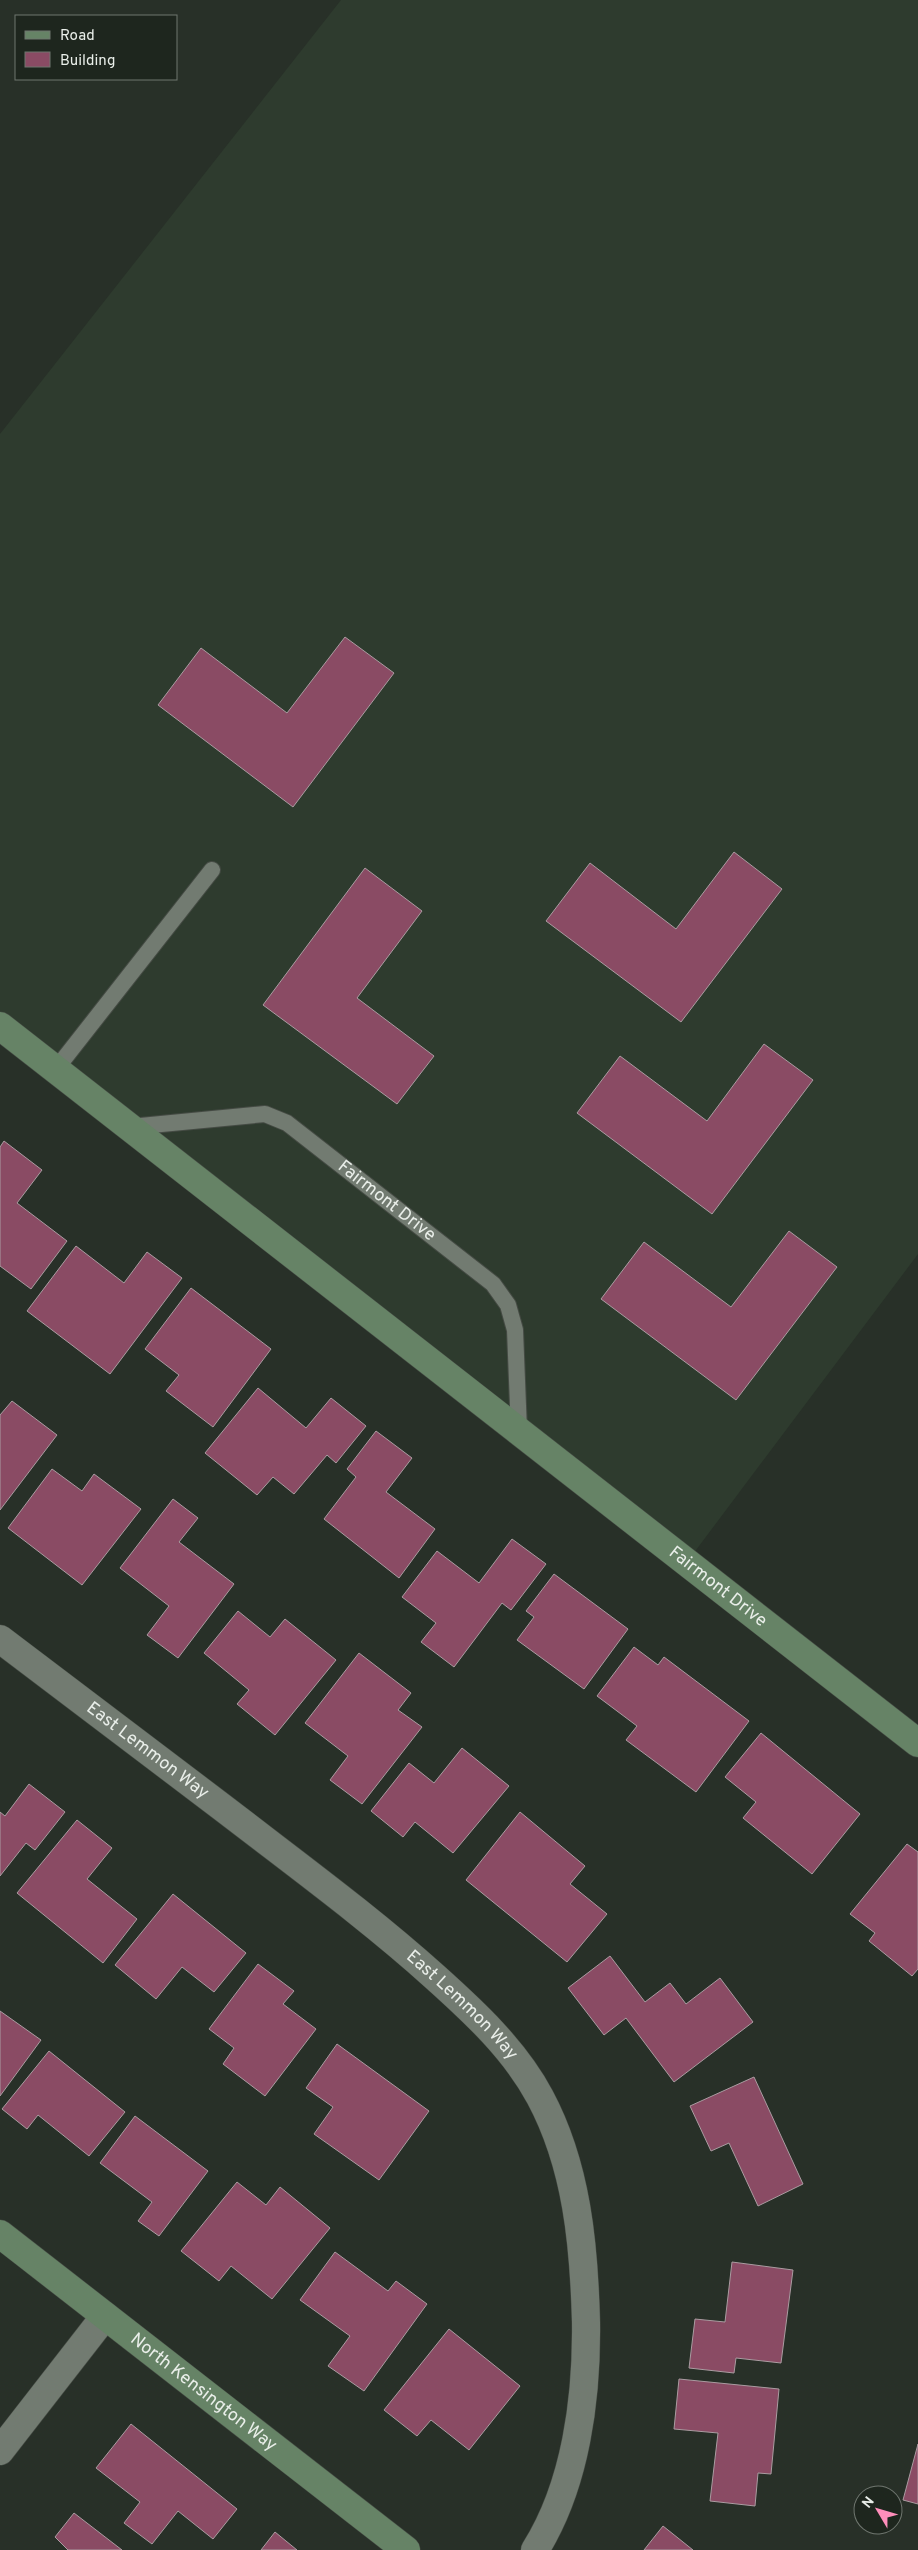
<svg xmlns="http://www.w3.org/2000/svg" width="918" height="2550" viewBox="0 0 918 2550" font-family="Overpass,sans-serif">
<style>
.built{fill:#2e3b2e}
.building{fill:#8a4b64;stroke:#aa9ca1}
.lines{fill:none;stroke-linecap:round;stroke-linejoin:round}
.lane-casing{stroke:#454b44;stroke-width:18}
.street-casing{stroke:#454b44;stroke-width:29}
.secondary-casing{stroke:#454b44;stroke-width:29}
.lane{stroke:#727b71;stroke-width:16}
.street{stroke:#727b71;stroke-width:28}
.secondary{stroke:#668366;stroke-width:28}
.labels{text-anchor:middle;dominant-baseline:central;stroke-width:5;stroke-linejoin:round;paint-order:stroke}
.street-label{font-size:18px;fill:#e9eee9;stroke:#1e261e}
</style>
<rect width="100%" height="100%" fill="#283028"/>
<path class="built" d="M341,0H918V1254L687,1562L0,1026V434Z"/>
<path class="building" d="M345,637L394,673L293,807L158,705L201,648L287,713Z
M734,852L782,889L681,1022L546,921L590,863L676,929Z
M365,868L422,911L357,998L434,1056L397,1104L263,1005Z
M764,1044L813,1080L712,1214L577,1113L620,1056L707,1121Z
M4,1141L42,1170L17,1203L67,1241L31,1289L0,1266V1147Z
M789,1231L837,1267L736,1400L601,1299L644,1242L731,1307Z
M76,1246L124,1283L147,1252L182,1278L110,1374L27,1311Z
M191,1288L271,1349L213,1427L166,1391L179,1375L145,1349Z
M258,1388L306,1428L331,1398L366,1426L336,1463L327,1455L294,1494L273,1477L257,1495L205,1453Z
M12,1401L57,1435L0,1510V1415Z
M376,1431L412,1458L386,1492L435,1529L399,1578L324,1519L356,1477L347,1469Z
M52,1469L82,1491L94,1474L141,1509L82,1585L8,1528Z
M173,1499L198,1518L179,1542L234,1584L178,1658L147,1635L169,1606L120,1568Z
M512,1539L546,1564L511,1610L502,1603L454,1667L421,1642L436,1623L402,1597L437,1551L479,1583Z
M554,1574L628,1629L584,1689L517,1640L534,1617L526,1611Z
M238,1611L270,1637L285,1619L336,1660L275,1735L237,1704L249,1690L204,1653Z
M634,1647L658,1665L664,1657L749,1721L696,1792L626,1740L637,1726L597,1696Z
M359,1653L411,1693L398,1710L422,1727L362,1804L330,1780L348,1756L305,1723Z
M761,1733L860,1814L812,1874L743,1818L756,1802L725,1777Z
M462,1748L509,1786L453,1853L415,1822L403,1837L371,1811L409,1763L434,1783Z
M29,1784L65,1812L35,1850L26,1843L0,1876V1812L5,1816Z
M520,1812L585,1866L570,1884L607,1914L567,1962L466,1880Z
M77,1820L112,1848L87,1879L137,1919L103,1963L17,1893Z
M907,1844L918,1852V1969L912,1976L869,1941L875,1933L850,1914Z
M173,1894L246,1953L214,1992L182,1967L156,1999L115,1965Z
M610,1956L645,2002L670,1983L686,2004L720,1978L753,2022L674,2082L626,2018L604,2035L568,1988Z
M258,1964L294,1991L283,2004L316,2029L265,2096L223,2064L234,2048L209,2029Z
M0,2011L41,2040L0,2096Z
M337,2044L429,2111L379,2180L314,2134L333,2107L306,2088Z
M49,2051L125,2112L89,2156L38,2115L27,2129L2,2109Z
M754,2077L803,2184L758,2206L729,2143L711,2151L690,2106Z
M135,2116L208,2171L159,2236L138,2221L152,2202L100,2163Z
M237,2182L266,2205L280,2187L330,2228L272,2299L231,2266L219,2281L181,2251Z
M335,2252L388,2291L396,2281L427,2304L364,2391L328,2366L350,2336L300,2300Z
M732,2262L793,2270L781,2363L736,2358L734,2373L689,2368L695,2319L725,2322Z
M449,2329L520,2386L469,2450L431,2420L417,2436L384,2410Z
M679,2379L779,2389L771,2474L758,2473L755,2506L710,2501L718,2433L674,2429Z
M131,2424L237,2509L213,2539L178,2511L152,2544L124,2523L140,2502L96,2468Z
M918,2444V2504L903,2500Z
M74,2513L122,2550H68L55,2537Z
M663,2526L693,2550H644Z
M275,2532L297,2550H261Z"/>
<g class="lines">
<g class="lane-casing">
<g id="lane">
<path d="M56,1069L212,870"/>
<path id="s1" d="M130,1127L265,1114L287,1123L493,1284L508,1305L515,1330L519,1431"/>
</g>
</g>
<g class="street-casing">
<g id="street">
<path id="s2" d="M0,1639C91,1708 183,1777 274,1847C329,1889 384,1931 435,1977C474,2012 515,2050 540,2097C577,2166 584,2245 586,2322C587,2398 576,2485 535,2550"/>
<path d="M0,2451L105,2316"/>
</g>
</g>
<g class="secondary-casing">
<g id="secondary">
<path id="s3" d="M0,1026L918,1743"/>
<path id="s4" d="M0,2234L406,2550"/>
</g>
</g>
<use href="#lane" class="lane"/>
<use href="#street" class="street"/>
<use href="#secondary" class="secondary"/>
</g>
<g class="labels">
<g class="street-label">
<text stroke="none"><textPath href="#s1" startOffset="286">Fairmont Drive</textPath></text>
<text stroke="none"><textPath href="#s3" startOffset="911">Fairmont Drive</textPath></text>
<text stroke="none"><textPath href="#s2" startOffset="185">East Lemmon Way</textPath></text>
<text stroke="none"><textPath href="#s2" startOffset="590">East Lemmon Way</textPath></text>
<text stroke="none"><textPath href="#s4" startOffset="258">North Kensington Way</textPath></text>
</g>
</g>
<rect x="15" y="15" width="162" height="65" fill="#1e261e" stroke="#6f766f"/>
<rect x="25" y="31" width="25" height="8" fill="#668366" stroke="#6f766f"/>
<text x="60" y="40" font-size="15" fill="#e9eee9">Road</text>
<rect x="25" y="52" width="25" height="15" fill="#8a4b64" stroke="#6f766f"/>
<text x="60" y="65" font-size="15" fill="#e9eee9">Building</text>
<g transform="translate(878 2510) rotate(308)"><circle r="24" fill="#1e261e" stroke="#6f766f"/>
<path d="M0-4L9 19L0 12L-9 19Z" fill="#ff8ebb"/>
<text y="-8" font-size="14" font-weight="bold" text-anchor="middle" fill="#e9eee9">N</text>
</g>
</svg>
